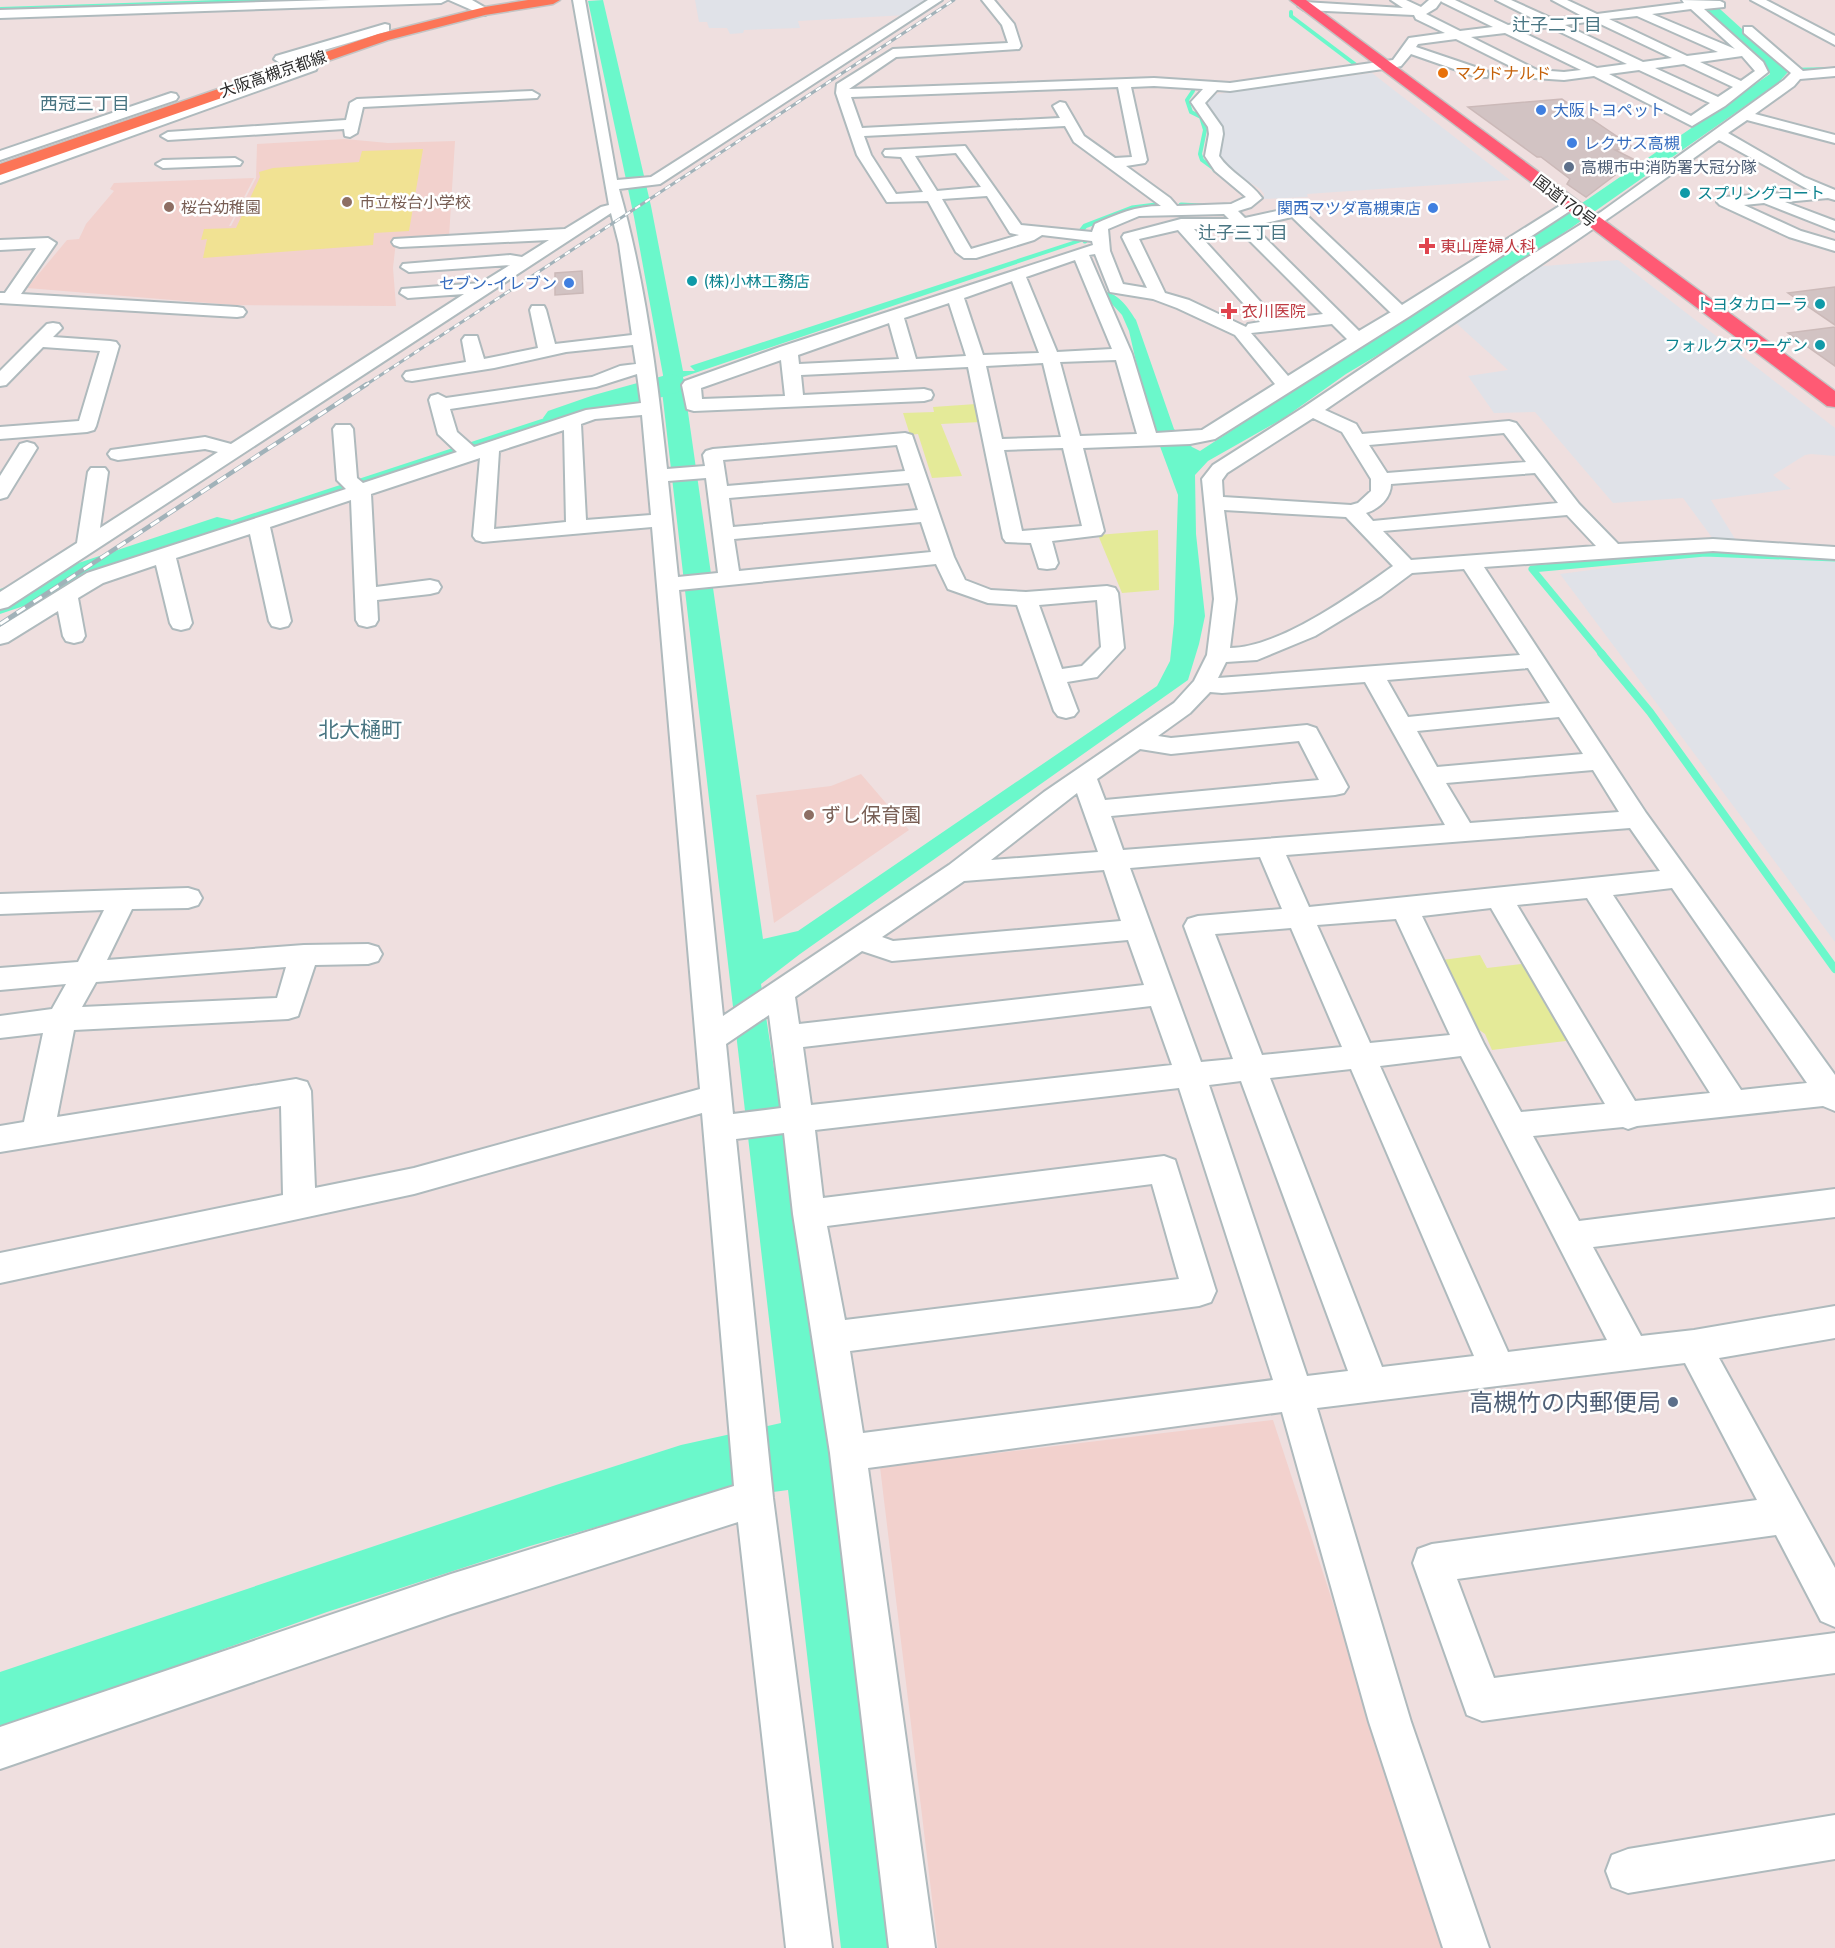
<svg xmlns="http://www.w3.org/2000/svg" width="1835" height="1948" viewBox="0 0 1835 1948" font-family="'Public Sans','Noto Sans JP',sans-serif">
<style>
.industrial{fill:#e0e2e8}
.education{fill:#f2d1cd}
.green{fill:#e4ea98}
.pitch{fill:#f1e293}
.water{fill:#6bf8cb}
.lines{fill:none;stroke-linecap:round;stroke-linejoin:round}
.stream-far3{stroke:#6bf8cb;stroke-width:4}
.stream-far2{stroke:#6bf8cb;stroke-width:5}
.stream-far1{stroke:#6bf8cb;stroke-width:7}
.stream{stroke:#6bf8cb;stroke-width:8}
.river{fill:#6bf8cb;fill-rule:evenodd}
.building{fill:#d2c3c3;stroke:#cbb9b8;stroke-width:1.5}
.minor-casing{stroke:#afbabd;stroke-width:4}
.major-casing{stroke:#c4c4c4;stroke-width:3}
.highway-casing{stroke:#c4c4c4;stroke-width:3}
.minor{fill:#fff;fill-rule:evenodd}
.major{fill:#fc7557;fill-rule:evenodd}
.highway{fill:#ff5a74;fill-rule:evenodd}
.rail-far1-casing{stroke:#a1b2b9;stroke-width:3}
.rail-casing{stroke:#a1b2b9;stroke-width:4.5}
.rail-far1{stroke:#fff;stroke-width:2;stroke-dasharray:6;stroke-linecap:butt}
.rail{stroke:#fff;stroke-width:3;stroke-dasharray:10;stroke-linecap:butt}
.food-dot{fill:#e8710a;stroke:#fff;stroke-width:2}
.shop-dot{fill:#3f7fe0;stroke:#fff;stroke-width:2}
.service-dot{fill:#5c6f8a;stroke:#fff;stroke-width:2}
.culture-dot{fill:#0f9aa8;stroke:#fff;stroke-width:2}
.education-dot{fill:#8d6e63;stroke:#fff;stroke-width:2}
.health-dot{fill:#e0444e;stroke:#fff;stroke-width:2}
.labels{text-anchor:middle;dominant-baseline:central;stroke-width:5;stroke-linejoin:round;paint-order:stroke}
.far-food-label{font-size:16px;fill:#c56008;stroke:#fff;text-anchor:start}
.far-street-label{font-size:16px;fill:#2d2d2d;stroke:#fff}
.far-shop-label{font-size:16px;fill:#366cbe;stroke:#fff;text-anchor:start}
.far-service-label{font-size:16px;fill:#4e5e75;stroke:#fff;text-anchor:start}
.far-culture-label{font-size:16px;fill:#0d838f;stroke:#fff;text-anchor:start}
.far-education-label{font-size:16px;fill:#785e54;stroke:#fff;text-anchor:start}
.far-health-label{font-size:16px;fill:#be3a42;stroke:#fff;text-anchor:start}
.far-neighbourhood-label{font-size:18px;fill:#497582;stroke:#fff}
.education-label{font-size:20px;fill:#785e54;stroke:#fff;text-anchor:start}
.neighbourhood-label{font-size:21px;fill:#497582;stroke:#fff}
.near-service-label{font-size:24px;fill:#4e5e75;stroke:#fff;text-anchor:end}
</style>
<rect width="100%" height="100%" fill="#efdfdf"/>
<path class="industrial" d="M695,0H930L907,15L798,21L800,28L744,30L743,33L730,34L727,28H709L707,22H699Z
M1372,73L1510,180L1307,194L1308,197L1264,199V194L1260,189L1234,172L1220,159L1218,153L1223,127L1204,107L1210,95Z
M1618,260L1835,428V456L1811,454L1805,455L1773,475L1791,489L1711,500L1737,542L1716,543L1683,498L1613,503L1535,412L1494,413L1468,376L1508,370L1456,323L1529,272L1536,271L1532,267Z
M1706,555L1835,559V942L1560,574Z"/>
<path class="education" d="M345,139L388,143L455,141L449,237L396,241L393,268L396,306L233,305L27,288L67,240L79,239L86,224L114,191L110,189L114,183L254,178L229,226H231L256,178L257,144Z
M861,774L909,830L774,923L756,795L831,786Z
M1273,1420L1446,1948H938L880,1467Z"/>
<path class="green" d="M976,404L980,422L941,424L962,476L932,478L918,434L910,435L903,413L934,412L933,407Z
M1158,530L1159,590L1122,593L1098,535Z
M1480,955L1487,968L1531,963L1574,1040L1492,1050L1485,1034L1478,1029L1442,960Z"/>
<path class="pitch" d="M423,149L409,231L374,233L373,245L203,258L207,239L201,240L204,229L236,228L260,177L259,172L273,168L359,162L362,151Z"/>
<path class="water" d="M217,0H292L0,9V7Z
M603,0L651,206L683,371H695L690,366L1079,239L1087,240L683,377L763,939L798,931L1157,686L1170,661L1174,623L1178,495L1148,414L1129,331L1122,315L1100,291C1118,292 1127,306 1136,320L1174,429L1192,447L1200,451L1588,199L1770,74L1769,70L1696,0H1710L1785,68L1835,67V69L1788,72L1778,83L1571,228L1398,343L1346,374L1284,418L1208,461L1195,475L1196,534L1205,616L1199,644L1188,680L800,954L761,984L809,1296L894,1948H841L788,1490L670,1506L530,1546L327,1612L112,1689L0,1726V1672L556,1485L681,1445L781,1423L662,391L663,375L634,217L588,1Z
M627,391L628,398L152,554L145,549Z"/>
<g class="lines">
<path class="stream-far3" d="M1291,12V16L1356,65
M1193,91L1187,100L1191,112L1201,117L1205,130L1200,154L1202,160L1217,171"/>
<path class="stream-far2" d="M1215,170L1223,176
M1181,205L1201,206
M1085,241L1081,231L1085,226L1132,208L1156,205"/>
<path class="stream-far1" d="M1603,655L1532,569L1705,553L1835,558"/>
<path class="stream" d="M1601,653L1650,712L1835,969"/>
<path class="river" d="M670,374L682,377L687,384L682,391L560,428L548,425L543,418L548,411L594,395Z
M217,517L231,520L236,528L231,536L0,614V589Z"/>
</g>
<path class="building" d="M1562,99L1634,148L1615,150L1635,160L1586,197L1567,184L1570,179L1541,157H1537L1468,107Z
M582,271L583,293L555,295V273Z
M1835,287V325L1788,293Z
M1835,327V366L1788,333Z"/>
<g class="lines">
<g class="minor-casing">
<path id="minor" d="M331,0H447L441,3L0,18V10Z
M449,0H472L491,11L485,15L481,14Z
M573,0H585L617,180L651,177L928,0H942L660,184L619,189C645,280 657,375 667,469L705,466L703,455L706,451L713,449L905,433L912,435L954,557L965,580L991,590L1026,592L1107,586L1115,588L1118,593L1124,648L1097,677L1067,682L1078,711L1074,716L1066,718L1058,716L1054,711L1017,605L988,603L948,589L936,564L679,590L723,1016L949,865L1044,792L1174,703L1194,681L1207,655L1214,599L1202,479L1213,465L1304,407L1520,262L1601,212L1784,80L1791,73L1744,33V27H1752L1803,71L1835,68V76L1800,79L1794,86L1755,114L1835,135V143L1747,120L1728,133L1804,177L1835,190V200L1828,198L1785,202L1835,221V231L1764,203L1744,205L1801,231L1835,241V251L1789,237L1720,205L1717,202L1720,199L1725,197L1811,191L1719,140C1590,234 1457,320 1325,410L1356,424L1362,434L1509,421L1516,423L1579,504L1618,544L1713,539L1835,547V559L1713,551L1484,567L1646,813L1835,1075V1111L1823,1106L1637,1126L1628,1129L1623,1127L1533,1136L1579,1221L1835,1189V1217L1593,1247L1641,1336L1694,1330L1835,1306V1338L1719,1358L1835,1568V1627L1821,1621L1776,1535L1457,1579L1494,1678L1835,1633V1673L1482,1721L1467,1715L1413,1563L1418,1549L1432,1544L1757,1500L1685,1363L1317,1408L1411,1722L1489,1948H1443L1369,1722L1282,1412L868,1468L935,1948H889L830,1453L793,1214L784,1133L736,1139L773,1498L832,1948H786L738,1522L451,1614L0,1769V1727L451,1574L734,1486L702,1113L414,1194L0,1283V1253L283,1195L281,1106L0,1152V1126L24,1122L43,1033L0,1038V1016L52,1009L66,984L0,990V968L78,962L104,910L0,914V894L188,888L198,891L202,898L198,905L188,908L132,909L107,960L304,945L368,944L378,947L382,954L378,961L368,964L315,965L298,1016L288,1019L74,1030L57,1117L296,1079L307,1082L311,1091L315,1188L414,1168L700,1089L652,527L483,542L476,540L473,536L480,458L371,494L376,587L430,580L438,582L441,587L438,592L430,594L377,600L378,620L375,625L367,627L359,625L356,620L351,500L270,527L291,621L288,626L280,628L272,626L269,621L250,534L176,558L192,623L189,628L181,630L173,628L170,623L156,565L103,583L78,598L85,636L82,641L74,643L66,641L63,636L58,611L8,642L0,644V627L87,573L346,489L337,480L333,429L336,425H350L353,429L357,478L363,483L457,452L438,434L429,400L431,396L438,394L446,398L592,377L620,366L636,364L633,345L566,352L494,368L412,381L406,380L403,376L406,372L466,362L462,340L465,336H477L484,359L538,348L530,310L532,306H544L546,310L555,344L632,335L619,244L611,213L8,607L0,609V592L77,543L88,472L91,468H105L108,472L100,528L218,452L205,449L118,460L111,458L108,454L111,450L205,437L231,444L464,294L408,298L400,293L402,289L481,283L510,265L409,272L401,267L403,264L510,255L522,257L549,240L400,247L394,245L392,242L394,239L565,229L601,207L609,205ZM637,374L641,403L586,410L474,447L457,432L450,409L596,387ZM642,415L651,515L586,520L581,424L595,419ZM1313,418L1342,432L1371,479V491L1358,503L1351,505L1223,497L1222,480L1227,473ZM564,430L566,522L494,529L499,451ZM1504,433L1526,462L1387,473L1369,445ZM897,445L905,471L727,486L723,460ZM1535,473L1558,503L1373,521L1366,513C1379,509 1391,498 1391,484ZM706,478L718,573L678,577L668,481ZM909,483L918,510L733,527L729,498ZM1224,510L1346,517L1393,566C1354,594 1279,648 1230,648L1236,599ZM1567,515L1596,546L1411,560L1383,531ZM921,522L931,552L739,571L734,539ZM1464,569L1520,655L1218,678L1226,662L1257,660L1315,636L1381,596L1412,573ZM1097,600L1101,647L1082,666L1062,669L1039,605ZM1528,668L1550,703L1408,717L1387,680ZM1365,682L1445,825L1123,850L1111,816L1335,795L1344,793L1348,787L1316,728L1307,725L1171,738L1158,736L1190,713L1210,692L1222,693ZM1559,717L1583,754L1437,767L1417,731ZM1299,741L1319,780L1105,800L1097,779L1140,749L1171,754ZM1593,770L1619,812L1470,823L1446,783ZM1077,793L1098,852L991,860ZM1630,828L1660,871L1309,907L1286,855ZM1260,857L1282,909L1198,916L1188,919L1184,926L1233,1059L1201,1062L1130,868ZM1104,870L1121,921L893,941L882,937L964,881ZM1672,888L1807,1083L1741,1090L1613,895ZM1587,898L1710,1093L1635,1101L1517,905ZM1491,908L1605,1104L1521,1112L1484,1044L1422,916ZM1396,919L1450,1035L1370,1043L1317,925ZM1291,928L1342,1047L1262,1055L1215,934ZM1128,940L1144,985L799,1024L795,997L862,951L892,961ZM286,967L277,998L82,1007L96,982ZM1151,1006L1172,1065L811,1105L803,1047ZM769,1015L781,1108L733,1114L726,1044ZM1461,1056L1607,1340L1508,1352L1380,1066ZM1351,1069L1474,1356L1382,1367L1270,1078ZM1241,1081L1348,1371L1307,1376L1209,1085ZM1179,1088L1273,1380L863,1433L850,1351L1199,1306L1211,1302L1216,1291L1175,1160L1164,1156L823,1198L815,1130ZM1152,1184L1179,1279L845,1320L827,1226Z
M982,0H994L1014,24L1021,46L1019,49L896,57L849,89L1154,78L1230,83L1393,60L1409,38L1445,33L1416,19L1414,15L1304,10L1298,6L1304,2L1403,8L1391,0H1406L1421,7L1429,0H1455L1508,25L1538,21L1496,0H1511L1553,19L1582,16L1552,0H1567L1597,14L1684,3L1682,0L1720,1L1724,3V7L1704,9L1763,62L1768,72L1725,106L1692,126L1594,76L1564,80L1534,78L1456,39L1418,44L1416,47L1487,71L1488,74L1487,77H1477L1411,54L1401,66L1397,67L1230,91L1217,90L1205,103L1222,127L1223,134L1219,156C1230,173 1250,181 1262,198L1251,207L1238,211L1245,218L1295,207L1300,209L1402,305L1566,202H1576L1579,205L1410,316L1215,439L1190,444L1083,448L1104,531L1101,535L1052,541L1058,563L1055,568L1047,569L1039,568L1031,543L1006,542L1003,538L968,367L801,375L803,395L924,389L931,391L933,395L931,399L924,401L694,411L687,409L682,385L685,381L780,347L1093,245L1092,241L1042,235L1034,240L976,258H964L956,252L928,201L887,202L857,155L836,93L837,84L893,49L1008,43L1002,25ZM1441,1L1442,2L1493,27L1460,31L1426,14L1436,8ZM1691,9L1735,49L1652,14ZM1637,16L1718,52L1687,56L1609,19ZM1594,21L1672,58L1643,62L1565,25ZM1550,27L1627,64L1597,68L1520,31ZM1505,33L1581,70L1564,72L1537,70L1471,37ZM1742,56L1755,71L1741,81L1700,62ZM1684,64L1733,87L1718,97L1655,68ZM1639,70L1710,103L1691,116L1609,74ZM1154,86L1203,89L1191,102L1208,127L1209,134L1205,156L1215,171L1246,197L1231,204L1177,206L1170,198L1126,166L1145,163L1147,160L1131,87ZM1118,87L1132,157L1115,158L1084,136L1065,103L1060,102L1053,106L1060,118L862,128L851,97ZM1065,126L1074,142L1161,206C1135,206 1118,214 1095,224L1092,232L1021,225L965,146L885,150L883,153L885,156L901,157L923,192L896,194L871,155L864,136ZM956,153L981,187L937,191L915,156ZM987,196L1010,233L1019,235L971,249L942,199ZM1224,214L1229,219H1181L1124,234L1122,237L1147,288L1123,284L1110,251L1108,229L1139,216ZM1292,217L1390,312H1391L1359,331L1253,226ZM1194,229H1238L1323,314L1277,320ZM1178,230L1260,322L1248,324L1246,327L1189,300L1165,293L1139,239ZM1095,254L1110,292L1153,299L1177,308L1235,335L1275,384L1202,430L1156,433L1132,354L1089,255ZM1075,260L1112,349L1057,352L1026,277ZM1012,281L1039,353L983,355L964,298ZM949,303L966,356L916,359L904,318ZM889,323L899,359L799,364L798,355ZM1332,324L1347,339L1288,376L1251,333ZM781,360L785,396L702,399L701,388ZM1116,360L1137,434L1080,436L1060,362ZM1043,363L1061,437L1002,439L986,366ZM1063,448L1082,526L1022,531L1004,450Z
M1751,0H1766L1835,36V45Z
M385,24L389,25V31L280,63L274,59L276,56Z
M311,63L316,64L317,67L316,70L0,183V174Z
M532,91L539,95L537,98L363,107L357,133L350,137L345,136L344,129L168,140L161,136L168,132L346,120L350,103L357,99Z
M171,93L176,94L178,97L176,100L0,160V151Z
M235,158L242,162L240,165L163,168L156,164L163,160Z
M48,238L56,243L21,294L237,307L243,308L246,312L243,316L237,317L0,303V293H5L36,248L0,250V240Z
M53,323L59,324L62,328L53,337L110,341L116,342L119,346L96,426L94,430L87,432L0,439V427L79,421L100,351L43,347L6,385L0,386V371L47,324Z
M27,442L34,444L37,448L7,497L0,499V476L20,444Z
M1835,1815V1859L1628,1893L1612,1887L1606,1871L1612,1855L1628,1849Z"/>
</g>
<g class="major-casing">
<path id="major" d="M528,0H560L553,4L485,15L388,40L0,175V164L378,34L485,7Z"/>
</g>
<g class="highway-casing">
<path id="highway" d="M1290,0H1306L1835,391V407L1827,406Z"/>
</g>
<use href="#minor" class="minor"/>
<use href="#major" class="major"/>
<use href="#highway" class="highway"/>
<g class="rail-far1-casing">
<path id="rail-far1" d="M364,386L954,0"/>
</g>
<g class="rail-casing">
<path id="rail" d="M0,624L367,384"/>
</g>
<use href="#rail-far1" class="rail-far1"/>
<use href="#rail" class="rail"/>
</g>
<circle class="food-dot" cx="1443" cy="73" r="6"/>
<g class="shop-dot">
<circle cx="1541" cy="110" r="6"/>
<circle cx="1572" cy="143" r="6"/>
<circle cx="1433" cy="208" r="6"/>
<circle cx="569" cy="283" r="6"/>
</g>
<g class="service-dot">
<circle cx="1569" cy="167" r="6"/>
<circle cx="1673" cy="1402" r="6"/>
</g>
<g class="culture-dot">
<circle cx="1685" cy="193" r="6"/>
<circle cx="692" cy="281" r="6"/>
<circle cx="1820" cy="304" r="6"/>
<circle cx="1820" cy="345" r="6"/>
</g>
<g class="education-dot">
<circle cx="347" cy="202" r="6"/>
<circle cx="169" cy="207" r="6"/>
<circle cx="809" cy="815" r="6"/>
</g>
<g class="health-dot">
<path d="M1424 237h6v6h6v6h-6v6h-6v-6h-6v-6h6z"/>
<path d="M1226 302h6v6h6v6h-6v6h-6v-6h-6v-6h6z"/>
</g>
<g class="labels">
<g class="far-food-label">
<text x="1455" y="73">マクドナルド</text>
</g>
<g class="far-street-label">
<text transform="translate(273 74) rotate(-19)">大阪高槻京都線</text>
<text transform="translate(1565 201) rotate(37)">国道170号</text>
</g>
<g class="far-shop-label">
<text x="1553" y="110">大阪トヨペット</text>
<text x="1584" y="143">レクサス高槻</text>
<text x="1421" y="208" text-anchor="end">関西マツダ高槻東店</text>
<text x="557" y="283" text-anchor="end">セブン-イレブン</text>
</g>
<g class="far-service-label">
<text x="1581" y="167">高槻市中消防署大冠分隊</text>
</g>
<g class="far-culture-label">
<text x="1697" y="193">スプリングコート</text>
<text x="704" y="281">(株)小林工務店</text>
<text x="1808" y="304" text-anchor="end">トヨタカローラ</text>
<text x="1808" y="345" text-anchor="end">フォルクスワーゲン</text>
</g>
<g class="far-education-label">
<text x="359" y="202">市立桜台小学校</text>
<text x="181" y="207">桜台幼稚園</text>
</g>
<g class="far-health-label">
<text x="1440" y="246">東山産婦人科</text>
<text x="1242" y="311">衣川医院</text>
</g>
<g class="far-neighbourhood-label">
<text x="1557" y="24">辻子二丁目</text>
<text x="85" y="103">西冠三丁目</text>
<text x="1243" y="232">辻子三丁目</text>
</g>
<g class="education-label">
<text x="821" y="815">ずし保育園</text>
</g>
<g class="neighbourhood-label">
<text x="360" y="729">北大樋町</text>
</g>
<g class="near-service-label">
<text x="1661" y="1402">高槻竹の内郵便局</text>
</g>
</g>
</svg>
